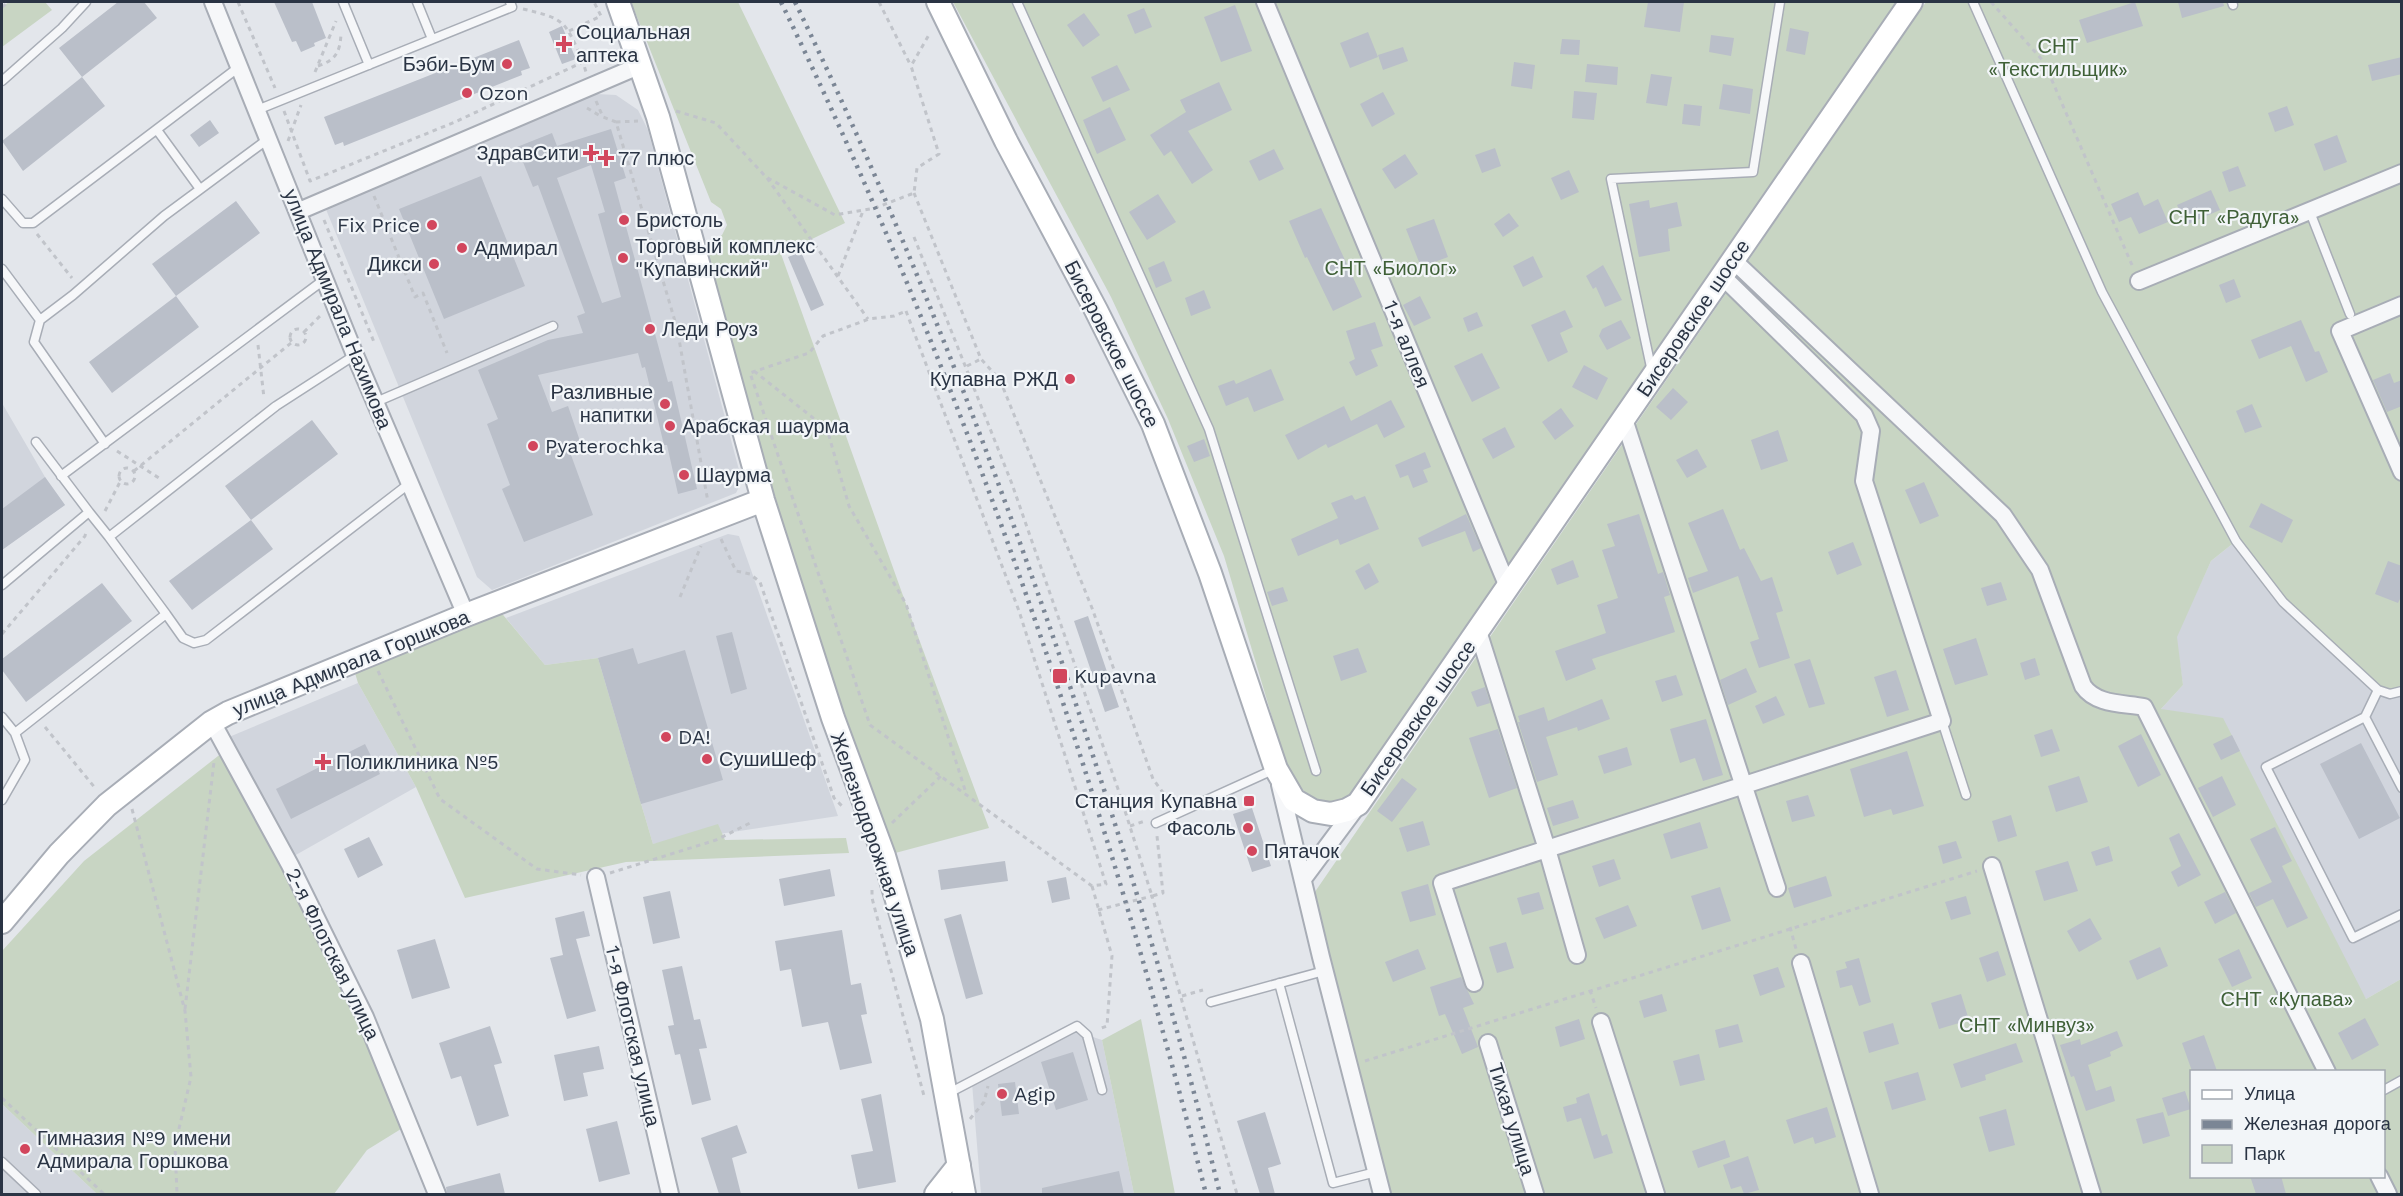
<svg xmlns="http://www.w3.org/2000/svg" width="2403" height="1196" viewBox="0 0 2403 1196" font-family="'Work Sans',sans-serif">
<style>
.built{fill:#d1d5dd}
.green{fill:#c8d5c3;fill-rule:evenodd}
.building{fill:#babfc9;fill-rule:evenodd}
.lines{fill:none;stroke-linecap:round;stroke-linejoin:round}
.lane-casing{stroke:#a8adb6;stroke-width:11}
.street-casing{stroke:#a8adb6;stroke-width:20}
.secondary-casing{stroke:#a8adb6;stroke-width:26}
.path{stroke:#c1c4ca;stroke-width:3;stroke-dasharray:4.5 4.5;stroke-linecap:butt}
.lane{stroke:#f6f7f9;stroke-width:8}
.street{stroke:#f6f7f9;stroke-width:16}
.secondary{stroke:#fff;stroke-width:22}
.rail{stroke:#7b8695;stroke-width:4.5;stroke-dasharray:3 6;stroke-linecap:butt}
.poi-dot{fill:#d2465d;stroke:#f2f5f8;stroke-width:2}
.labels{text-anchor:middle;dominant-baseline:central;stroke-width:4.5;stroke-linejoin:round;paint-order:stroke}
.poi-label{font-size:20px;fill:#2a3444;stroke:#f2f5f8;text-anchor:start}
.park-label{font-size:20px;fill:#3f6037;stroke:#f2f5f8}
.street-label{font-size:20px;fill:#2a3444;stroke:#f2f5f8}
</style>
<rect width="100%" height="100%" fill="#e3e6eb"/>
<path class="built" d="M596,94L616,95L638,110L648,130L742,481L736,493L492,590L477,577L325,207Z
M2,403L45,477L65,505L2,550Z
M728,534L739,536L838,816L653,844L598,658L545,665L506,618Z
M2236,541L2401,691V979L2366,999L2161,709L2183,685L2176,637L2211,561Z
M358,683L416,787L294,856L229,737Z
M1077,1026L1087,1035L1102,1040L1134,1194H981L972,1083Z
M2,1104L97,1194H2Z"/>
<path class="green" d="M9,2H45L52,10L2,47V7Z
M631,2H738L845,223L781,254L906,604L989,828L884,856L697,255L722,235L727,225L721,209L711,202Z
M953,2H1898L1351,796C1315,813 1302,792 1286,764L1224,556L1168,419L1111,297Z
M1926,2H2401V691L2384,693L2283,602L2236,541L2211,561L2177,637L2183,685L2161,709L2223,718L2366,999L2401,979V1194H1382L1308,902ZM2192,1072H2384V1176H2192Z
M494,604L545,665L598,658L653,844L718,824L725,840L846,838L849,853L626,862L465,898L416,787L358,683L352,663Z
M227,749L409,1124L367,1150L334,1194H97L2,1104V951L84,861Z
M1141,1019L1175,1194H1134L1102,1040Z"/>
<path class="building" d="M118,2H144L157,18L82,77L59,48Z
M274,2H312L326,38L314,43L315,46L301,52L296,41L292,42Z
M1648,2H1684L1680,32L1644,27Z
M2135,2L2143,26L2087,43L2079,20Z
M2178,2H2223L2224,6L2182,18Z
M1235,5L1252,51L1221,62L1204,17Z
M1144,8L1152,27L1135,34L1127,15Z
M1084,13L1100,35L1083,47L1067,25Z
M562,26L576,59L562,64L549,32Z
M1790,28L1809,32L1805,55L1786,51Z
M1368,32L1378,57L1350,68L1340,43Z
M1711,35L1734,38L1731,56L1709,52Z
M1562,39L1580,40L1579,55L1560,54Z
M519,40L530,68L521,71L522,75L344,146L343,142L335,145L324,117Z
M1403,47L1408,61L1383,70L1378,55Z
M2402,57V74L2372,81L2368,65Z
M1514,62L1535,65L1532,89L1511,86Z
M1587,64L1618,67L1617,85L1585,82Z
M1117,65L1130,90L1103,102L1091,77Z
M1651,74L1672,77L1667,106L1646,103Z
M82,77L105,106L23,171L2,141Z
M1219,82L1232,110L1188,131L1213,170L1192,184L1171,151L1164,156L1150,135L1186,112L1180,100Z
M1723,84L1753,89L1750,114L1719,109Z
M1574,91L1597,93L1594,120L1572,118Z
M1383,92L1395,114L1372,127L1360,104Z
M1684,104L1702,106L1700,126L1682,124Z
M2287,106L2294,125L2275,132L2268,113Z
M1110,107L1126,140L1097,154L1083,120Z
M210,120L219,133L199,147L190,135Z
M611,129L626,178L614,182L668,382L672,381L697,489L678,494L667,445H664L645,367L642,368L638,353L538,375L552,412L568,406L583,450L571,455L593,515L524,542L502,489L510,485L487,424L498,419L478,370L548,340L583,333L577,316L585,313L538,185L533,187L517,147L552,133L557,146ZM591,165L605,212L598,214L621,297L602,303L557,178Z
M2337,135L2347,162L2324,171L2314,144Z
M1495,148L1501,166L1482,173L1475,155Z
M1274,149L1284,169L1259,181L1249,161Z
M1405,154L1418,174L1395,189L1382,169Z
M2238,166L2246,186L2229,192L2222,172Z
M1569,170L1579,192L1561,200L1551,178Z
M481,176L525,286L444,319L399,209Z
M2211,190L2220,210L2186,225L2177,205Z
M2138,192L2144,206L2158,199L2168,222L2139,234L2131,217L2119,222L2111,204Z
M1158,194L1176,222L1147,240L1129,212Z
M1649,200L1650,208L1677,202L1682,226L1668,229L1670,251L1639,257L1629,204Z
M236,201L260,233L176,296L152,264Z
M1321,208L1362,297L1333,311L1307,257L1305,258L1289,221Z
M1509,213L1519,226L1503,237L1494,224Z
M1434,219L1448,257L1421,267L1406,229Z
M801,252L824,305L811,311L788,257Z
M1533,256L1543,277L1523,287L1513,266Z
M1164,261L1172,281L1156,288L1148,268Z
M1603,265L1622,300L1605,307L1596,287L1593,289L1586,276Z
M2234,279L2241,297L2226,303L2219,285Z
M1204,290L1211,308L1191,316L1185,298Z
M176,296L199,327L112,393L89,362Z
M1420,296L1431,318L1414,326L1403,305Z
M1565,310L1573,327L1560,333L1568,352L1548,362L1531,325Z
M1477,312L1483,326L1468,332L1463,318Z
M1621,320L1631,338L1607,350L1599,336L1602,329Z
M2301,320L2315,352L2319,351L2328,372L2306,382L2291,346L2259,359L2251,340Z
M1375,322L1383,346L1371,350L1378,366L1356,376L1349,362L1355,359L1346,331Z
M1482,353L1500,388L1472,402L1454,366Z
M1584,365L1608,378L1597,400L1572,387Z
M1271,369L1284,400L1254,412L1248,397L1226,406L1218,386L1234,380L1236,384Z
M2390,373L2394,383L2402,380V406L2387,412L2373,380Z
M1673,388L1688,402L1671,420L1656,407Z
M1391,400L1405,427L1384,438L1377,424L1328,448L1326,444L1298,460L1285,435L1344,406L1351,421Z
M2252,404L2262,427L2245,433L2236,411Z
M1561,408L1574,426L1555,440L1542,422Z
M312,420L338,454L251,520L225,486Z
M1505,427L1515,447L1493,459L1482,439Z
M1778,430L1788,461L1761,470L1751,440Z
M1204,439L1210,456L1194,462L1187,446Z
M1697,449L1707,467L1687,478L1676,460Z
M1425,452L1431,467L1423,470L1428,482L1413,488L1408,475L1400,478L1395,465Z
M45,477L65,505L2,550V509Z
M1924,482L1939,516L1920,524L1905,490Z
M1352,495L1355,500L1365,496L1379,529L1340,545L1338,539L1298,556L1291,539L1338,518L1331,503Z
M2261,503L2293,520L2282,543L2249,527Z
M1723,509L1740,550L1744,548L1761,581L1772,577L1783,611L1776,613L1790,658L1759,668L1750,642L1759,639L1738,576L1693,593L1688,578L1708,571L1688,523Z
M1466,514L1481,548L1473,552L1465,531L1422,547L1418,538Z
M1639,514L1658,574L1663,572L1670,595L1664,597L1675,632L1592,659L1596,669L1566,681L1555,651L1606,633L1597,605L1618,598L1602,550L1615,546L1607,524Z
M251,520L273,549L192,610L169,581Z
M1853,542L1862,565L1837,575L1828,552Z
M1573,560L1579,577L1557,585L1551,569Z
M2388,561L2402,566V595L2398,603L2375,594Z
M1369,563L1379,582L1365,590L1355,571Z
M2001,582L2007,600L1987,606L1981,588Z
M102,583L132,621L26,702L2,670V659Z
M1283,587L1288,601L1272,606L1267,592Z
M1088,616L1119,707L1105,712L1074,621Z
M732,632L747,689L731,694L716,636Z
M1976,638L1988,675L1955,685L1943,649Z
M633,648L638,664L685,650L723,780L641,804L598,658Z
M1358,648L1367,672L1341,681L1333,656Z
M2035,658L2040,675L2025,680L2020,663Z
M1810,659L1825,704L1809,708L1794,664Z
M1746,668L1757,692L1728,705L1720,680Z
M1896,670L1909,710L1887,717L1874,677Z
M1676,675L1683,695L1662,702L1655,681Z
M1485,687L1490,703L1477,707L1471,692Z
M1776,696L1785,715L1763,724L1755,706Z
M1602,699L1610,719L1578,731L1577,727L1546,737L1558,775L1537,782L1518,722H1520L1518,716L1544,707L1548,721Z
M1706,719L1723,775L1703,781L1695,758L1680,763L1670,729Z
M1498,729L1517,788L1489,798L1469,738Z
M2052,729L2060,751L2041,757L2034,735Z
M2141,734L2161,775L2138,787L2118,746Z
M2232,735L2240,751L2221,760L2213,744Z
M2361,743L2400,818L2359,839L2320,764Z
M365,744L380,774L291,819L276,789Z
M1627,747L1632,765L1604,774L1598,756Z
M1907,751L1924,806L1893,815L1891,809L1864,817L1850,769Z
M2079,776L2088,802L2056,812L2048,786Z
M2222,776L2236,805L2213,817L2198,788Z
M1402,778L1417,789L1392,822L1377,811Z
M1808,795L1815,816L1792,822L1786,801Z
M1573,800L1579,818L1553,826L1547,808Z
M1252,808L1271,866L1252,872L1233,814Z
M2011,815L2017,836L1998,842L1992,821Z
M1423,821L1430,845L1407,852L1399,828Z
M1700,822L1708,848L1671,859L1663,834Z
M2275,827L2292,861L2282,866L2308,918L2287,928L2273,899L2256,907L2249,893L2272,882L2250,839Z
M2179,833L2201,875L2178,887L2171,872L2181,866L2169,838Z
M369,837L383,865L358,878L344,849Z
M1956,841L1962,858L1943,864L1938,846Z
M2109,846L2113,861L2096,866L2091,852Z
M1614,859L1621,879L1599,887L1592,866Z
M1005,861L1008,881L941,890L938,870Z
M2068,861L2078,891L2044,901L2035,871Z
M830,869L835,896L784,906L779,879Z
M1826,876L1832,896L1794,908L1788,888Z
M1066,877L1070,899L1052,903L1047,881Z
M1428,884L1436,915L1410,922L1401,892Z
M1720,887L1731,921L1702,930L1691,896Z
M670,891L680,938L653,944L643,897Z
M1539,892L1544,909L1522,915L1517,898Z
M2225,892L2236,913L2215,924L2204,902Z
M1966,896L1971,914L1951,920L1945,902Z
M1628,905L1637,926L1604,939L1595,918Z
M584,911L590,936L576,939L596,1011L567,1019L550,958L563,955L555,918Z
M961,914L983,994L966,999L944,919Z
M2090,918L2102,939L2079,952L2067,931Z
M842,930L851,985L861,983L867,1014L861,1015L872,1063L840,1070L828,1022L802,1027L791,969L780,971L775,941Z
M435,939L450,988L412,999L397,950Z
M1506,942L1514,968L1497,973L1489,947Z
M2160,947L2168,966L2137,980L2129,961Z
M1418,949L1426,969L1393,982L1385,962Z
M2239,949L2252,978L2232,987L2218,959Z
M1998,951L2006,975L1987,982L1979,958Z
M1859,958L1871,1002L1859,1006L1852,985L1840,988L1836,971L1847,968L1845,962Z
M682,966L694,1020L700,1019L707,1048L699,1049L711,1100L692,1105L680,1054L675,1055L668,1026L674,1025L662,970Z
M1778,967L1785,987L1760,996L1753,975Z
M1461,977L1474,1004L1463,1008L1478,1047L1462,1054L1445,1014L1439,1016L1430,987Z
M1662,994L1667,1011L1644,1018L1639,1001Z
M1961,994L1969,1020L1939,1029L1931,1003Z
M2365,1018L2379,1045L2352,1060L2338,1033Z
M1579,1019L1585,1039L1560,1047L1555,1027Z
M1893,1023L1899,1044L1869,1053L1863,1032Z
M1738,1024L1743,1042L1719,1048L1715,1030Z
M490,1026L502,1063L494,1065L509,1116L477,1126L461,1076L451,1079L439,1043Z
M2117,1031L2123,1046L2110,1052L2111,1056L2088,1065L2096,1091L2111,1086L2115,1101L2086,1111L2074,1076L2071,1077L2060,1045L2080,1039L2081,1045Z
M2204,1035L2217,1071H2192L2182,1043Z
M2016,1043L2023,1062L1985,1075L1986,1080L1961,1088L1953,1064Z
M599,1046L604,1069L583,1073L588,1096L564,1101L554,1055Z
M1073,1052L1088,1100L1056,1110L1041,1062Z
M1699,1054L1705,1080L1680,1086L1673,1061Z
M1918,1072L1926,1100L1892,1110L1884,1082Z
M1015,1082L1019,1114L1002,1116L998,1084Z
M2185,1091L2191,1109L2168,1116L2162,1098Z
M1589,1093L1602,1136L1607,1134L1613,1153L1594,1159L1581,1118L1567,1122L1563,1107L1577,1103L1576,1098Z
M881,1094L896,1182L858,1189L851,1155L873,1151L861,1099Z
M1827,1107L1836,1137L1815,1144L1813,1137L1794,1144L1786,1120Z
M2006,1109L2015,1145L1989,1152L1979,1117Z
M1265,1112L1281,1164L1268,1168L1275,1194H1260L1237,1121Z
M2163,1112L2170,1136L2143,1144L2136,1119Z
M617,1121L630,1174L599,1182L586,1129Z
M737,1125L747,1153L732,1158L741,1194H719L701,1138Z
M1725,1140L1730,1157L1698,1168L1692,1151Z
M1748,1156L1759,1190L1744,1194L1741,1186L1731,1189L1723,1165Z
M1119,1171L1124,1194H1042V1188Z
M500,1173L505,1194H447L446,1187Z
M2250,1176H2281L2286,1194H2256Z"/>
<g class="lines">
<g class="lane-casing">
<path id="lane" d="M343,2L369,65
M417,2L432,39
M1017,2L1209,429L1316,771
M1973,2L2102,292L2236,541L2283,602L2378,690L2390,694L2402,691
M2232,2L2233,5
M2,81L62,28L86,2
M257,110L512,7L510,2
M157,130L200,189
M2,199L23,223H33L239,67
M2310,212L2350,314
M2,269L40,320
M1652,372L1611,179L1753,172L1780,2
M376,402L553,326
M36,442L89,512
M105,444L34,342L40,320L73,295L164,216L268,139
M61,476L325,279
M2,585L89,512L109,537
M166,614L183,638L194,643L206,640L410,483
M2378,690L2365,717L2266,767L2353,938L2402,914
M2,717L15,733L25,760L2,800
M2365,717L2402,788
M1942,721L1966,795
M15,733L166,614L109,537L276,406L355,355
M1156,823L1275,769
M1279,983L1333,1183L1376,1172
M1211,1002L1324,971
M2384,1090L2402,1080
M947,1094L1077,1026L1087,1035L1102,1090
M2,1162L36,1194"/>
</g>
<g class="street-casing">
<path id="street" d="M213,2L355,355L466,615
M1265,2L1508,587
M299,211L641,65
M1733,260L2003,515L2040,570L2083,686C2096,705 2123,703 2144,707L2327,1072
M2139,281L2402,173
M2402,305L2340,331L2402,472
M1624,419L1777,888
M1478,631L1547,849L1577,955
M212,722L290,865L365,1017L437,1194
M1280,785L1321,957L1382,1194
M1992,866L2092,1194
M596,877L670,1194
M1303,879L1358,805
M1801,963L1870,1194
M1474,983L1442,883L1942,721L1864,481L1871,431L1864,415L1722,276
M1601,1022L1656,1194
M1488,1043L1535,1194
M2379,1176L2388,1194"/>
</g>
<g class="secondary-casing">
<path id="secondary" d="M618,2L658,117L763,500L833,718L884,856L932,1019L964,1194
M938,2L1006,141L1096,310L1153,424L1210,573L1276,769L1294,800L1313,811L1331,814L1347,810L1358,804L1911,2
M2,922L59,854L107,805L212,722L228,713L466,615L763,500
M936,1194L959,1165"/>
</g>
<path class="path" d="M238,2L275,88
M879,2L911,66
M1991,2L2044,62L2132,265
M2,7L9,2
M523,9C566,19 565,21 583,62
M569,31L601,16L594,2
M318,66C336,60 340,52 341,34
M315,72L336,21
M596,101L603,117L616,122L677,328L708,502
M587,108L602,117
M284,111L310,181L455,122L583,62L586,72
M676,111L716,123L766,177L835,215L875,208L914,193L917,168L939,154L911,66L930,33
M616,122L638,121
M288,141L301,105
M767,178L868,319
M914,193L981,359L1000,380L1092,608L1153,779L1167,798L1172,801
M374,196L415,297L423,293L447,353
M324,220L374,342
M37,234L72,278
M914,237L1012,484L1119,792L1152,896L1163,893L1157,836
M838,276L863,211
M906,311L1019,611L1106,884L1092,886L870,725L750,373L809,353L823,336L869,319L894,316Z
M290 337a8 8 0 1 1 16 0a8 8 0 1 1-16 0Z
M304,332L320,316
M258,345L264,398
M967,366L981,359
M754,371L827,429L849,506L906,604L966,793
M117,451L162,480
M119 476a8 8 0 1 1 16 0a8 8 0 1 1-16 0Z
M134,471L291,343
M105,511L120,482
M721,539L736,571L750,574L760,582L834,798L842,806
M680,597L701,546
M2,634L85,536L86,532
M378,671L440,799L537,869L581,875
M45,727L96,789
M132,809L185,1011L191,1077L175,1146L177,1194
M892,823L941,776
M1130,826L1145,821
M610,873L716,840L750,823
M1092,886L1112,956L1107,1026L1099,1029
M872,890V898L924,1096
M1098,910L1152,896L1237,1194
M1790,927L1796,949
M1590,990L1596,1008
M1182,996L1203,990
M185,1009L214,762
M1365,1061L1977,871
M2,1098L104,1194
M970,1119L984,1102L988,1086"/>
<use href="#lane" class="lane"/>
<use href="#street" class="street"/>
<use href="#secondary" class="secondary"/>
<path class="rail" d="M781,2C965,382 1102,785 1206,1194
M795,2C897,212 982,430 1058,651C1119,830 1175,1011 1220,1194"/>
</g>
<g class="poi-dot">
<path d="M561 35h6v6h6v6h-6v6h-6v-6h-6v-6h6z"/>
<circle cx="507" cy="64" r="6"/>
<circle cx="467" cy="93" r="6"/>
<path d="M588 144h6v6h6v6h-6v6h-6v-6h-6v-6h6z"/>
<path d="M603 149h6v6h6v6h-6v6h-6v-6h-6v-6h6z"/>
<circle cx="624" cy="220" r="6"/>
<circle cx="432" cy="225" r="6"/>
<circle cx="462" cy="248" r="6"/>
<circle cx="623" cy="258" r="6"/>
<circle cx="434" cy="264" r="6"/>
<circle cx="650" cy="329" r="6"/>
<circle cx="1070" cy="379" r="6"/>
<circle cx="665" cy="404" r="6"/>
<circle cx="670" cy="426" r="6"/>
<circle cx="533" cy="446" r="6"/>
<circle cx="684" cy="475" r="6"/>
<rect x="1052" y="668" width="16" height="16" rx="3"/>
<circle cx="666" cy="737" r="6"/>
<circle cx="707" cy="759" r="6"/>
<path d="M320 753h6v6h6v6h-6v6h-6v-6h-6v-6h6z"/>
<rect x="1243" y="795" width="12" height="12" rx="3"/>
<circle cx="1248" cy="828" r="6"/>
<circle cx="1252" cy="851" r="6"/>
<circle cx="1002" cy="1094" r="6"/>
<circle cx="25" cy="1149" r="6"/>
</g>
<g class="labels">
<g class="poi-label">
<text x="576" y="32">Социальная<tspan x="576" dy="23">аптека</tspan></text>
<text x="495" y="64" text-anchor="end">Бэби-Бум</text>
<text x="479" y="93">Ozon</text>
<text x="579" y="153" text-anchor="end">ЗдравСити</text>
<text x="618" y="158">77 плюс</text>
<text x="636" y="220">Бристоль</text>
<text x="420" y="225" text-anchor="end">Fix Price</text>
<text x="635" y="246">Торговый комплекс<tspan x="635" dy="23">"Купавинский"</tspan></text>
<text x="474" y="248">Адмирал</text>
<text x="422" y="264" text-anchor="end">Дикси</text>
<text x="662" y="329">Леди Роуз</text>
<text x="1058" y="379" text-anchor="end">Купавна РЖД</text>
<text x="653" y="392" text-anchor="end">Разливные<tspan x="653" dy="23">напитки</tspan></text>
<text x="682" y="426">Арабская шаурма</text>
<text x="545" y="446">Pyaterochka</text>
<text x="696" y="475">Шаурма</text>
<text x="1074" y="676">Kupavna</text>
<text x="678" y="737">DA!</text>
<text x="719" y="759">СушиШеф</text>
<text x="336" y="762">Поликлиника №5</text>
<text x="1237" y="801" text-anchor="end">Станция Купавна</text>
<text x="1236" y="828" text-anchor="end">Фасоль</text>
<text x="1264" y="851">Пятачок</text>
<text x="1014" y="1094">Agip</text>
<text x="37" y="1138">Гимназия №9 имени<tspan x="37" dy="23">Адмирала Горшкова</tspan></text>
</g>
<g class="park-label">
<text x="2058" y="46">СНТ<tspan x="2058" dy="23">«Текстильщик»</tspan></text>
<text x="2234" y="217">СНТ «Радуга»</text>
<text x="1391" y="268">СНТ «Биолог»</text>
<text x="2287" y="999">СНТ «Купава»</text>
<text x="2027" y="1025">СНТ «Минвуз»</text>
</g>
<g class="street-label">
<text transform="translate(338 309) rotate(68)">улица Адмирала Нахимова</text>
<text transform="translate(1693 318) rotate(-56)">Бисеровское шоссе</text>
<text transform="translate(1112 344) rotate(63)">Бисеровское шоссе</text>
<text transform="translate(1407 344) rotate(68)">1-я аллея</text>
<text transform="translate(351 663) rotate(-22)">улица Адмирала Горшкова</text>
<text transform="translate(1418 718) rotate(-55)">Бисеровское шоссе</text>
<text transform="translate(875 844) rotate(71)">Железнодорожная улица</text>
<text transform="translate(333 954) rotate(64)">2-я Флотская улица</text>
<text transform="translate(633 1036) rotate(77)">1-я Флотская улица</text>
<text transform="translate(1512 1119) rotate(73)">Тихая улица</text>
</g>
</g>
<rect width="2403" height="1196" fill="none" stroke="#2a3444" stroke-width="6"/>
<rect x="2190" y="1070" width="195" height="108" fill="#f2f5f8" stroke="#a2a8b0" stroke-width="1.5"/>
<rect x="2202" y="1090" width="30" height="9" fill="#ffffff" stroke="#a2a8b0" stroke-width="1.5"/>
<text x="2244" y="1100" font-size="18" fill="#2a3444">Улица</text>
<rect x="2202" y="1120" width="30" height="9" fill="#7b8695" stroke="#a2a8b0" stroke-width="1.5"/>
<text x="2244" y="1130" font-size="18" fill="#2a3444">Железная дорога</text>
<rect x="2202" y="1145" width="30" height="18" fill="#c8d5c3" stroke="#a2a8b0" stroke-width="1.5"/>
<text x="2244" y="1160" font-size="18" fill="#2a3444">Парк</text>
</svg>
